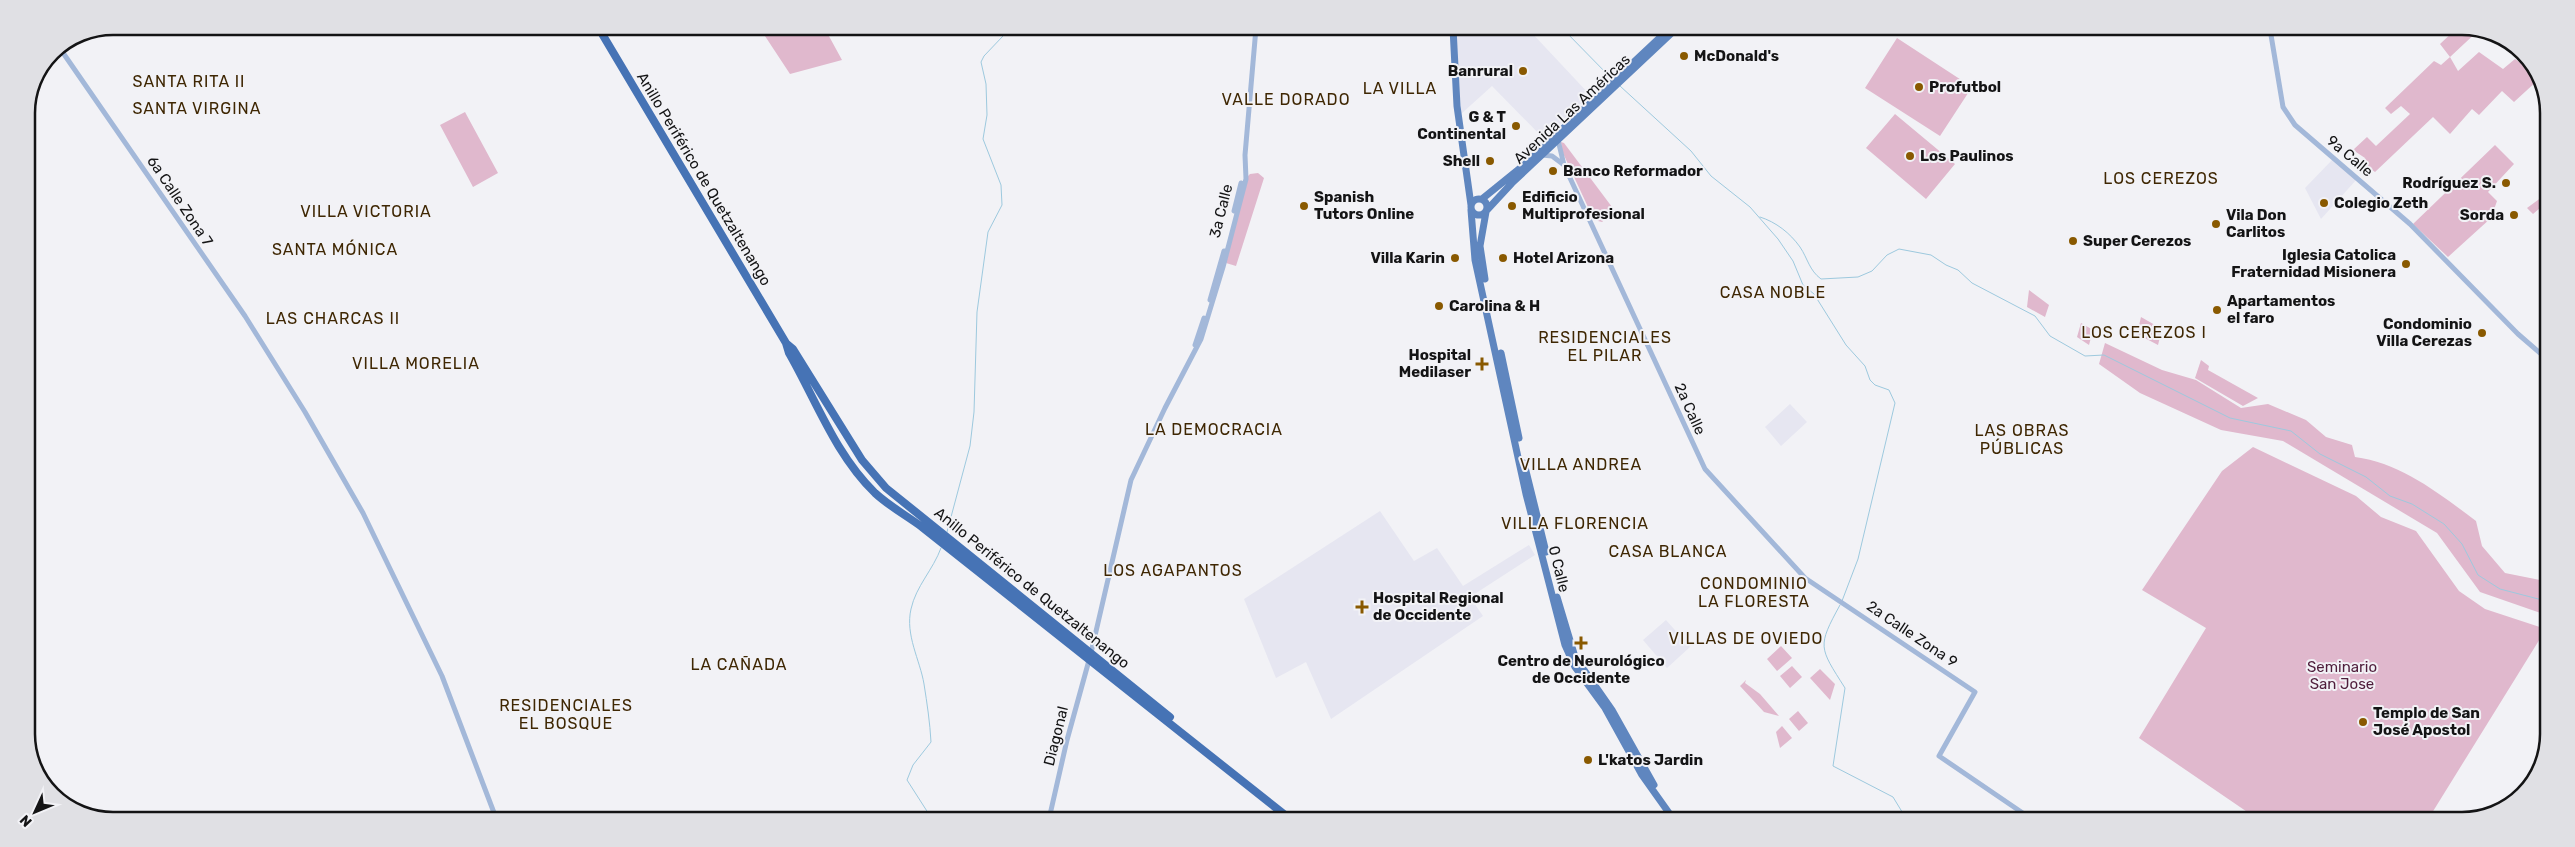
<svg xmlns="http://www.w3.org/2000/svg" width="2575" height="847" viewBox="0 0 2575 847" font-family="Rubik,sans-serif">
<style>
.built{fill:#e6e6f1}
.green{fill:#e0b8cd}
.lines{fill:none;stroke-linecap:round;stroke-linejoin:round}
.stream{stroke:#9dc9de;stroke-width:1}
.minor{stroke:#a3b8d9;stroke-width:5}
.major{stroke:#5f86bf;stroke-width:7}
.highway{stroke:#4673b5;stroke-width:8}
.poi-dot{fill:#895900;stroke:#f2f2f6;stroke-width:2}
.labels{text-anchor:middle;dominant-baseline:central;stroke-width:4;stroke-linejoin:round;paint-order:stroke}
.poi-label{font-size:15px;font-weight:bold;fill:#141415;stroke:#f2f2f6;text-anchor:start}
.street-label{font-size:15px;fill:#141415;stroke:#f2f2f6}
.park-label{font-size:15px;fill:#4f1d3b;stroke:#f2f2f6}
.neighbourhood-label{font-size:16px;letter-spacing:1px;fill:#3f2703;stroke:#f2f2f6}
.rim{fill:none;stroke:#141415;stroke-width:2.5}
</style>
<rect width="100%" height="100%" fill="#f2f2f6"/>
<path class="built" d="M1456,28H1535L1531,32L1590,95L1544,139L1492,86L1461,114Z
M2333,159L2357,179L2321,219L2305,188Z
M1790,404L1807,422L1781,446L1765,427Z
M1380,511L1414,561L1437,548L1463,586L1529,545L1535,555L1470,597L1483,616L1331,719L1306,662L1276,678L1244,599Z
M1666,620L1690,647L1667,668L1643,640Z"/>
<path class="green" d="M759,27H824L842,60L790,74Z
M2456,29H2480L2450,57L2458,71L2479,52L2503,69L2515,59L2537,75L2538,80L2514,102L2502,91L2479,115L2472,109L2450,134L2433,117L2375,172L2362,162L2365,158L2353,150L2367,137L2376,146L2410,114L2401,106L2391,114L2385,108L2434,61L2441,65L2450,57L2440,44Z
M1897,38L1972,87L1940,136L1865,88Z
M465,112L498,173L473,187L440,125Z
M1895,114L1955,164L1926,199L1866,148Z
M1561,142L1564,143L1612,207L1610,215L1602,222L1594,220L1562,151Z
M2495,145L2514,164L2488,192L2497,201L2491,218L2448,257L2413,224Z
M1258,173L1264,178L1236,266L1226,263L1247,177L1250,174Z
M2542,197L2548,207L2540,208L2533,214L2527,208Z
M2029,290L2049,305L2045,317L2027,307Z
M2141,317L2162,329L2158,345L2137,334Z
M2081,323L2093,330L2089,345L2077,337Z
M2105,343L2162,370L2196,380L2241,408L2268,404L2306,420L2326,437L2352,445L2355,457C2401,463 2440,494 2476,521L2482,546L2505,573L2540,580L2546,584V615L2480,592L2437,533L2283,441L2221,430L2140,393L2099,364Z
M2201,360L2209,366L2208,370L2258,398L2243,406L2195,378Z
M2253,447L2356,496L2381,517L2416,531L2459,591L2485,609L2546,629L2427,821L2259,820L2139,738L2206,628L2142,590L2222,471Z
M1781,646L1792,658L1777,671L1767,659Z
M1792,666L1802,677L1790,688L1780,676Z
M1820,669L1835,684L1830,700L1810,678Z
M1746,680L1745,683L1760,694L1779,716L1764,712L1740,686Z
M1798,711L1808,723L1799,731L1789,719Z
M1782,726L1792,738L1780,748L1776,732Z"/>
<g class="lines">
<path class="stream" d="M1562,28L1611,78
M1620,86L1691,151L1711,176L1750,207L1778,239L1793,261L1803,285L1814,294L1846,345L1865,366L1870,380L1875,385L1889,390L1895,403L1858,559L1842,601
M1760,217C1776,222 1790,233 1800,247C1808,259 1809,270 1821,279L1858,277L1872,271L1887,255L1899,249L1931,255L1946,265L1958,270L1972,283L2035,316L2050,336L2085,356L2104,355L2230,418L2291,431L2320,454L2366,477L2390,496L2412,504L2444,524L2462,544L2478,575L2500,589L2546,601
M947,532L970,446L974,412L977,312L988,232L1002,205L1001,185L983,139L987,115L986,84L981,62L984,56L1003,36L1002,27
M1840,605C1817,647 1819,647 1845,688L1833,766L1893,797L1907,820
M932,819L907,780L913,765L931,742C930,723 927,703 924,684C920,660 905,635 911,609C916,586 933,570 941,548"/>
<path class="minor" d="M2270,29L2283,107L2295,125L2410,224L2518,334L2547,359
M59,47L245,316L305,412L363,513L442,676L496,818
M1558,140L1564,165L1705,469L1805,578L1975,692L1939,756L2033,820
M1542,155L1552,156L1564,165
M1234,211L1241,183
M1210,300L1224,251
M1195,345L1204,318
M1049,819L1067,740L1091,653L1131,480L1165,408L1201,339L1223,267L1246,179L1245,155L1256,28"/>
<path class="major" d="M1453,28L1457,106L1471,205
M1471 207a8 8 0 1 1 16 0a8 8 0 1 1-16 0Z
M1482,199L1524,165L1670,28
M1471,210L1475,260L1526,494L1565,645L1575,667L1605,708L1642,775L1674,820
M1487,210L1512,183L1677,28
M1485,279L1480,246L1486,212
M1501,353L1519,438
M1524,463L1546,552
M1557,597L1575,657L1612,710L1654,785"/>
<path class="highway" d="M598,27L786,343L789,353C816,400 835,454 875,493C889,506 907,516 922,527L1290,819
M787,344L793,349L862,460L886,488L1170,717"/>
</g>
<g class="poi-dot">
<circle cx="1684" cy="56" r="5"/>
<circle cx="1523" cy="71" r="5"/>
<circle cx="1919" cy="87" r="5"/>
<circle cx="1516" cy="126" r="5"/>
<circle cx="1910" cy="156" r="5"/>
<circle cx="1490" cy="161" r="5"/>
<circle cx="1553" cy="171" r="5"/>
<circle cx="2506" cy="183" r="5"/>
<circle cx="2324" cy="203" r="5"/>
<circle cx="1304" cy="206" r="5"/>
<circle cx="1512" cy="206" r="5"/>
<circle cx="2514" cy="215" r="5"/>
<circle cx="2216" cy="224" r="5"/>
<circle cx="2073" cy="241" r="5"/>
<circle cx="1455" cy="258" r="5"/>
<circle cx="1503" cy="258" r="5"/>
<circle cx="2406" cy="264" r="5"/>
<circle cx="1439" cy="306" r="5"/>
<circle cx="2217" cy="310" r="5"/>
<circle cx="2482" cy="333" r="5"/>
<path d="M1479.5 356.5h5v5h5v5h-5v5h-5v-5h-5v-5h5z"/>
<path d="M1359.5 599.5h5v5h5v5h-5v5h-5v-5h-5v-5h5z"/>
<path d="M1578.5 635.5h5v5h5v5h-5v5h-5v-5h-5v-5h5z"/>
<circle cx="2363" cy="722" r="5"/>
<circle cx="1588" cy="760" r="5"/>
</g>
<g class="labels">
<g class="poi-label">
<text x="1694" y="56">McDonald's</text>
<text x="1513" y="71" text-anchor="end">Banrural</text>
<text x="1929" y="87">Profutbol</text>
<text x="1506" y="117" text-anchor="end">G &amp; T<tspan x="1506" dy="17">Continental</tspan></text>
<text x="1920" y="156">Los Paulinos</text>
<text x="1480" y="161" text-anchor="end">Shell</text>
<text x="1563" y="171">Banco Reformador</text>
<text x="2496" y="183" text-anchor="end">Rodríguez S.</text>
<text x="1314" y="197">Spanish<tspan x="1314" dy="17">Tutors Online</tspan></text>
<text x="1522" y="197">Edificio<tspan x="1522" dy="17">Multiprofesional</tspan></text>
<text x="2334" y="203">Colegio Zeth</text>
<text x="2226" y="215">Vila Don<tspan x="2226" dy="17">Carlitos</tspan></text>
<text x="2504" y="215" text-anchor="end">Sorda</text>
<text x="2083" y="241">Super Cerezos</text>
<text x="2396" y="255" text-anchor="end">Iglesia Catolica<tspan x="2396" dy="17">Fraternidad Misionera</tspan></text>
<text x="1445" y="258" text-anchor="end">Villa Karin</text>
<text x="1513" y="258">Hotel Arizona</text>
<text x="2227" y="301">Apartamentos<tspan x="2227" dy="17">el faro</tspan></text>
<text x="1449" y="306">Carolina &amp; H</text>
<text x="2472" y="324" text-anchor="end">Condominio<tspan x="2472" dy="17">Villa Cerezas</tspan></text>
<text x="1471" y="355" text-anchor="end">Hospital<tspan x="1471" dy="17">Medilaser</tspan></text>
<text x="1373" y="598">Hospital Regional<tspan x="1373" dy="17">de Occidente</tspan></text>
<text x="1581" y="661" text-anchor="middle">Centro de Neurológico<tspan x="1581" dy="17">de Occidente</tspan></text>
<text x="2373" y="713">Templo de San<tspan x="2373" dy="17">José Apostol</tspan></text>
<text x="1598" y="760">L'katos Jardin</text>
</g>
<g class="street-label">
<text transform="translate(1572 109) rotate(-43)">Avenida Las Américas</text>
<text transform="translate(2350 156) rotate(40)">9a Calle</text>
<text transform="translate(704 179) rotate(59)">Anillo Periférico de Quetzaltenango</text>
<text transform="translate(180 201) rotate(56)">6a Calle Zona 7</text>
<text transform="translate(1221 211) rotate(-76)">3a Calle</text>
<text transform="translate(1690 409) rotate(66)">2a Calle</text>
<text transform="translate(1559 569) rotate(76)">0 Calle</text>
<text transform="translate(1032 588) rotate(39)">Anillo Periférico de Quetzaltenango</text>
<text transform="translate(1912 634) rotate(34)">2a Calle Zona 9</text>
<text transform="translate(1056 736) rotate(-76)">Diagonal</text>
</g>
<g class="park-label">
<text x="2342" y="667">Seminario<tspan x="2342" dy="17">San Jose</tspan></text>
</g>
<g class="neighbourhood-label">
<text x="189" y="81">SANTA RITA II</text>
<text x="1400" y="88">LA VILLA</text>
<text x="1286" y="99">VALLE DORADO</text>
<text x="197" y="108">SANTA VIRGINA</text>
<text x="2161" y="178">LOS CEREZOS</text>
<text x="366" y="211">VILLA VICTORIA</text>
<text x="335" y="249">SANTA MÓNICA</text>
<text x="1773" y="292">CASA NOBLE</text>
<text x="333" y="318">LAS CHARCAS II</text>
<text x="2144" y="332">LOS CEREZOS I</text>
<text x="1605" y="337">RESIDENCIALES<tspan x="1605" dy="18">EL PILAR</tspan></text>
<text x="416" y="363">VILLA MORELIA</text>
<text x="1214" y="429">LA DEMOCRACIA</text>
<text x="2022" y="430">LAS OBRAS<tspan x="2022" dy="18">PÚBLICAS</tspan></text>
<text x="1581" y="464">VILLA ANDREA</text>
<text x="1575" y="523">VILLA FLORENCIA</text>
<text x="1668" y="551">CASA BLANCA</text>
<text x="1173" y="570">LOS AGAPANTOS</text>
<text x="1754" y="583">CONDOMINIO<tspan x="1754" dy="18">LA FLORESTA</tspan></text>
<text x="1746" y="638">VILLAS DE OVIEDO</text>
<text x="739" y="664">LA CAÑADA</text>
<text x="566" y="705">RESIDENCIALES<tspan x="566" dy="18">EL BOSQUE</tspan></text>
</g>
</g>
<path d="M0 0H2575V847H0ZM113 35H2462A78 78 0 0 1 2540 113V734A78 78 0 0 1 2462 812H113A78 78 0 0 1 35 734V113A78 78 0 0 1 113 35Z" fill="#e0e0e4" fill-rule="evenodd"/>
<path class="rim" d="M113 35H2462A78 78 0 0 1 2540 113V734A78 78 0 0 1 2462 812H113A78 78 0 0 1 35 734V113A78 78 0 0 1 113 35Z"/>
<g transform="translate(35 812) rotate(226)" stroke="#f2f2f6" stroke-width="4" paint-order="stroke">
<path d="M0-4L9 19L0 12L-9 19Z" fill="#141415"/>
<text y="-8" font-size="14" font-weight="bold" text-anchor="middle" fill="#141415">N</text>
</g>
</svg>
